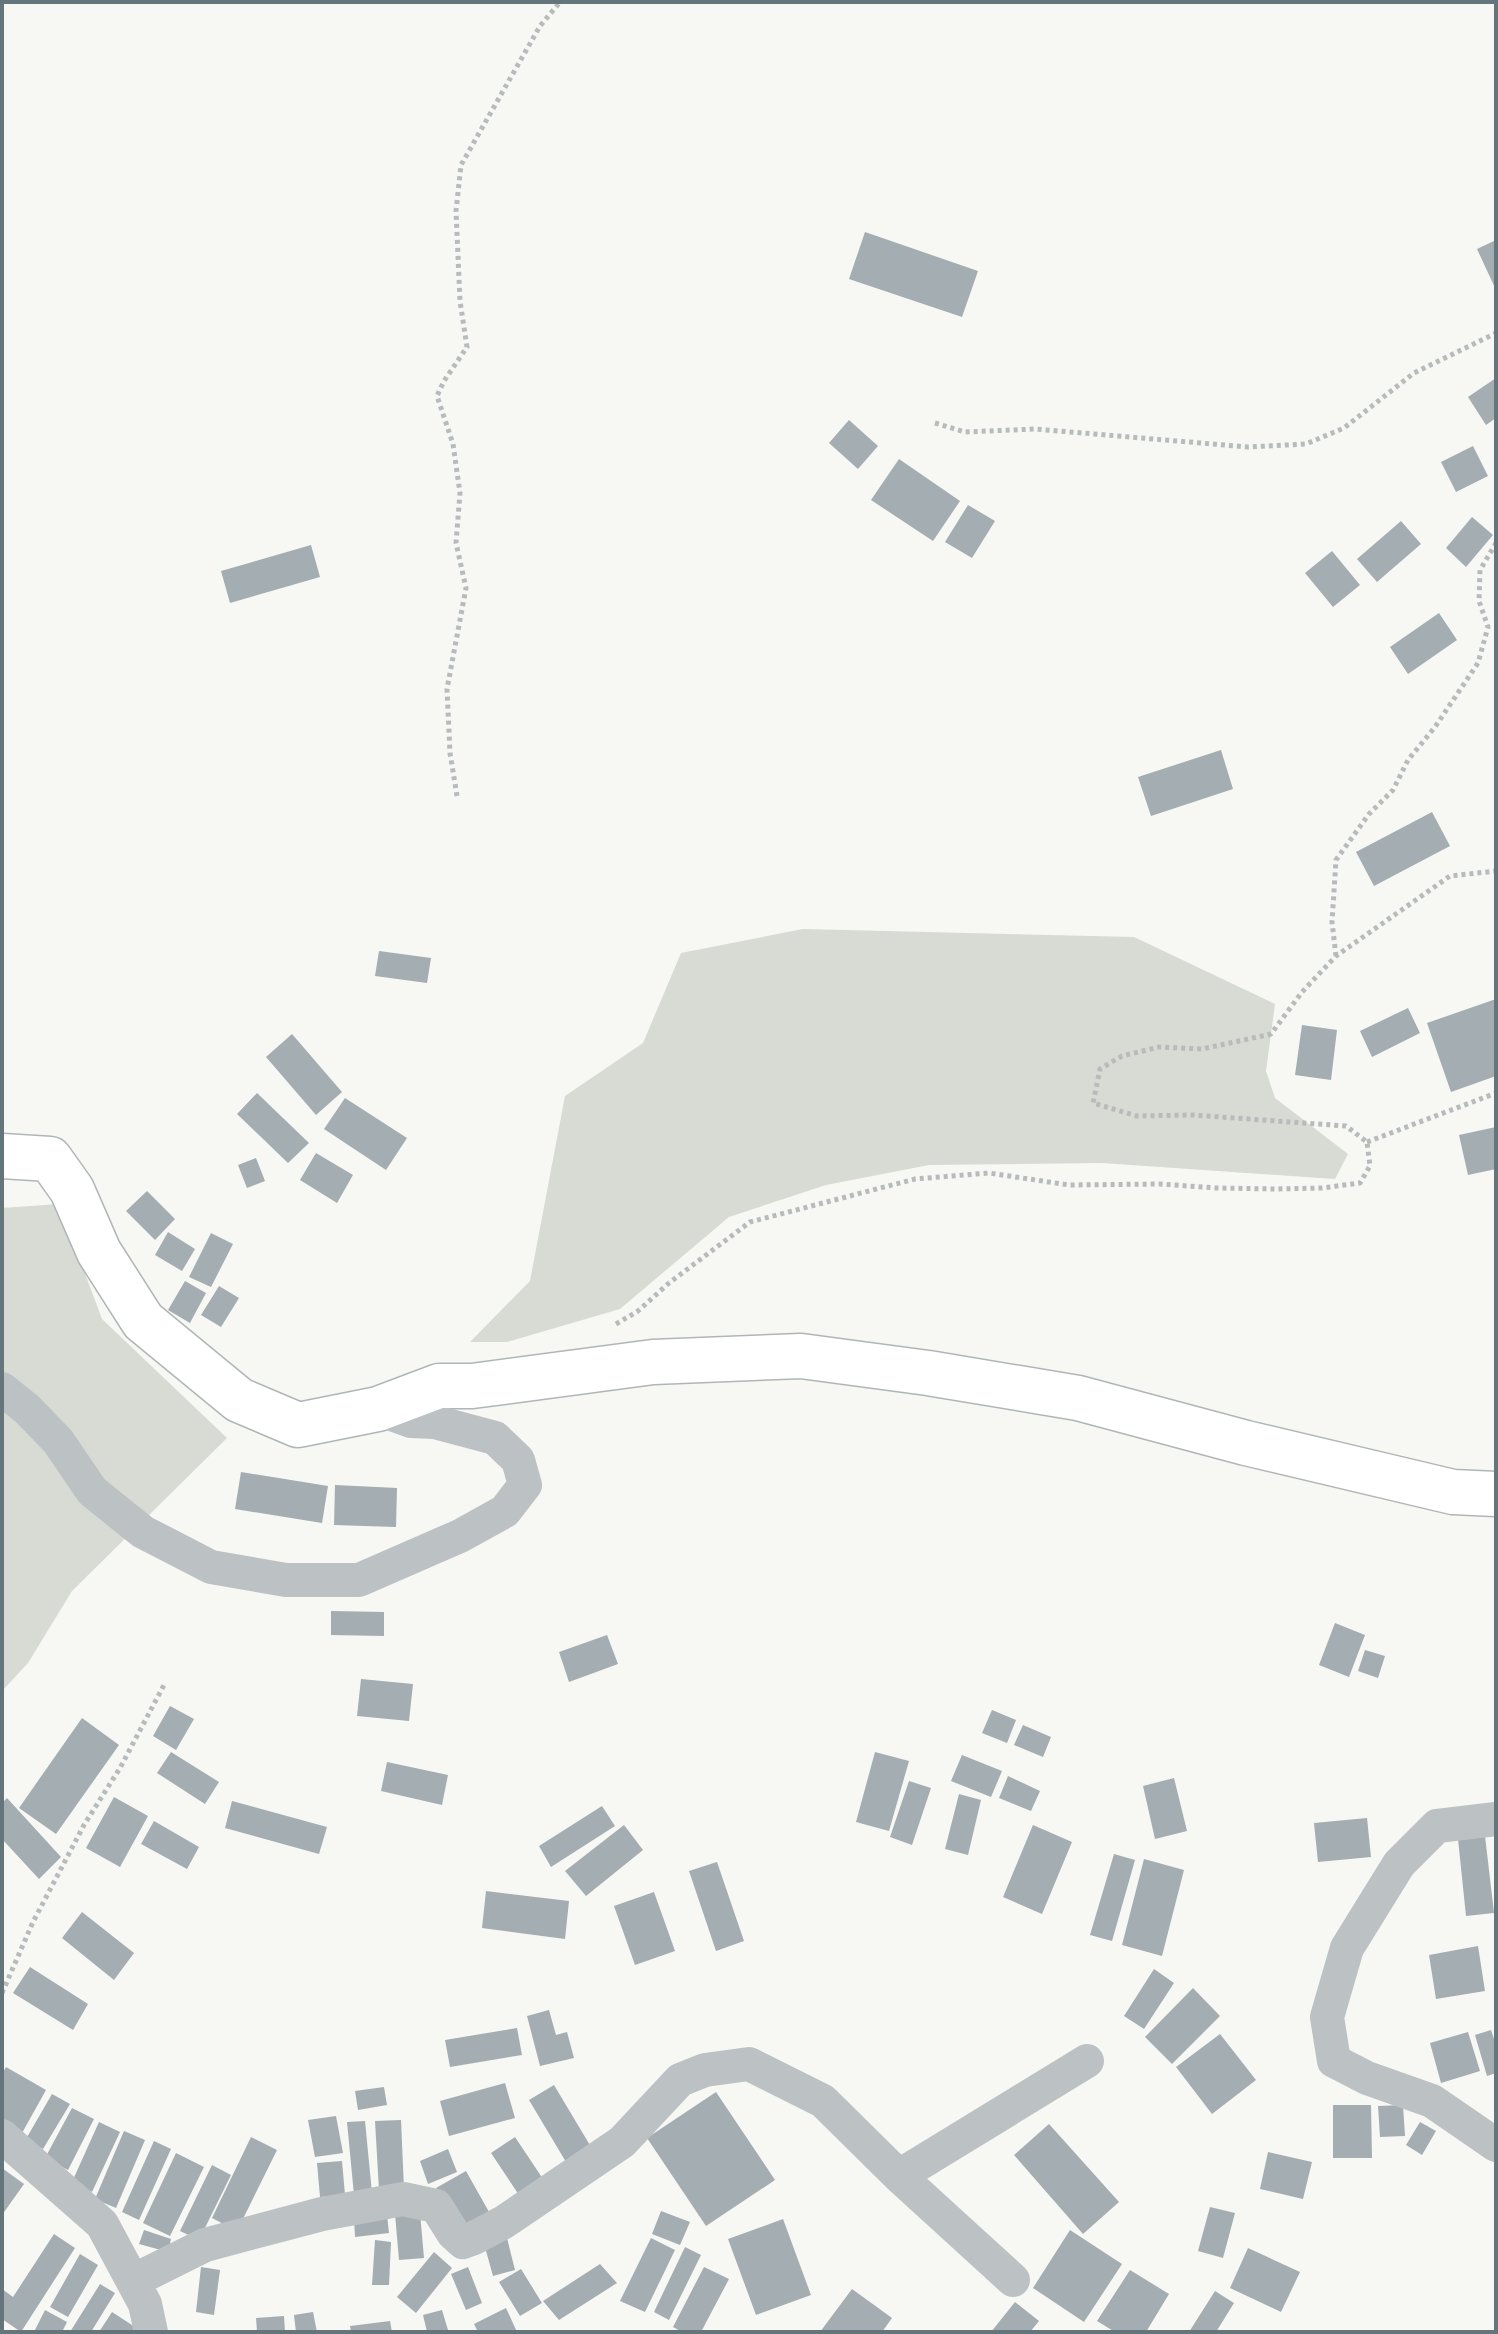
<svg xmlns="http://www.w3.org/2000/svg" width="1498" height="2334" viewBox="0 0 1498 2334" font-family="Figtree,sans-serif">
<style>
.green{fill:#d7dbd4}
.building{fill:#a4adb1}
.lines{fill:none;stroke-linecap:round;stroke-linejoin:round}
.primary-casing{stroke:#b0b6b8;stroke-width:47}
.path{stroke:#b7bbbc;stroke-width:5;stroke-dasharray:4 4;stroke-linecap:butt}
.street{stroke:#bcc1c4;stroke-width:34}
.primary{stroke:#fff;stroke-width:44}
</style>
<rect width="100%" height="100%" fill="#f7f7f4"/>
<path class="green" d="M803,929L1134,937L1275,1004L1266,1071L1275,1098L1348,1154L1335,1179L1102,1163L929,1165L826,1185L729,1217L620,1309L507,1342H470L530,1281L565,1096L643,1043L681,953Z
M59,1204L102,1319L227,1438L72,1591L28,1663L2,1691V1208Z"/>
<path class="building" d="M865,232L978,271L962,317L849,279Z
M1496,240V290L1477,249Z
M1496,378V418L1486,425L1468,397Z
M849,420L878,446L858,469L829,443Z
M1473,446L1488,476L1456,492L1441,462Z
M899,459L960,501L933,541L871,500Z
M968,505L995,521L972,558L945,542Z
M1472,517L1493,535L1466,567L1446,548Z
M1401,521L1421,544L1377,582L1357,559Z
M311,545L320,577L230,603L221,571Z
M1332,551L1360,585L1333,607L1305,573Z
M1439,613L1457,640L1408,674L1390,647Z
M1221,750L1233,789L1151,816L1138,777Z
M1432,812L1450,846L1374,886L1356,852Z
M379,951L431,958L427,983L375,976Z
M1496,999V1076L1451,1092L1427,1023Z
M1408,1008L1420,1033L1372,1057L1360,1031Z
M1302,1025L1337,1030L1331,1080L1295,1075Z
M292,1034L342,1092L316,1115L266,1057Z
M257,1093L309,1143L288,1163L237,1114Z
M345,1098L407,1138L386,1170L324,1129Z
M1496,1127V1169L1468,1175L1459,1135Z
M316,1153L353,1175L337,1203L300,1180Z
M256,1158L265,1181L247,1188L238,1165Z
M147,1191L175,1219L155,1240L126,1211Z
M168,1232L195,1249L182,1271L155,1255Z
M211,1233L233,1244L211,1287L189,1277Z
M185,1281L206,1293L190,1323L168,1310Z
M219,1286L239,1298L221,1327L201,1315Z
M241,1472L328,1486L322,1523L235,1509Z
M335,1485L397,1488L396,1527L334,1525Z
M331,1611L384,1612V1636L331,1635Z
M1335,1623L1365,1635L1349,1677L1319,1665Z
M607,1635L618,1664L569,1682L559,1652Z
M1365,1650L1385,1656L1378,1678L1358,1671Z
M361,1679L413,1684L409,1721L357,1716Z
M170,1706L194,1719L176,1750L153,1736Z
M992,1710L1016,1720L1007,1743L982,1733Z
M82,1718L119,1745L56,1834L19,1808Z
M1023,1725L1051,1737L1043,1757L1014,1745Z
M171,1752L219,1782L205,1804L157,1773Z
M875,1752L909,1761L889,1831L856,1822Z
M962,1755L1002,1771L991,1797L951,1781Z
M387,1762L448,1775L442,1805L381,1791Z
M1008,1776L1040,1791L1031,1811L999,1798Z
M1174,1778L1187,1831L1155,1839L1143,1786Z
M909,1781L931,1788L912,1845L890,1837Z
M959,1794L981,1800L968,1855L945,1849Z
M114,1797L148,1816L120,1867L86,1848Z
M7,1798L61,1857L39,1879L2,1839V1803Z
M232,1801L327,1827L319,1854L225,1828Z
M602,1806L615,1826L551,1867L539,1846Z
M1367,1818L1371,1857L1318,1862L1314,1823Z
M154,1821L199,1847L187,1869L141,1844Z
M624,1825L643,1850L586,1896L565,1871Z
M1033,1825L1072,1842L1042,1914L1003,1897Z
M1485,1836L1494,1913L1466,1916L1458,1839Z
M1114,1854L1135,1860L1112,1941L1090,1935Z
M1144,1859L1184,1870L1162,1956L1122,1945Z
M717,1862L744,1941L716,1951L689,1871Z
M486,1891L569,1901L565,1939L482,1928Z
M654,1892L675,1951L635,1965L614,1906Z
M82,1912L134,1953L114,1980L62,1938Z
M1478,1946L1485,1991L1436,1999L1429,1955Z
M30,1967L88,2004L73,2030L13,1993Z
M1154,1969L1174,1983L1144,2029L1124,2016Z
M1193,1988L1220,2016L1172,2064L1145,2037Z
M549,2010L556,2035L567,2032L574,2058L540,2066L527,2016Z
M517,2028L522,2055L450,2067L445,2040Z
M1491,2030L1496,2045V2073L1487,2076L1475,2035Z
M1468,2032L1480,2071L1441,2083L1430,2043Z
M1220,2034L1256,2080L1212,2114L1176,2067Z
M6,2067L46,2090L22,2133L2,2122V2074Z
M505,2083L515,2118L449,2136L440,2101Z
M554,2085L594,2152L569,2167L529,2100Z
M384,2087L387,2105L358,2110L355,2091Z
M716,2092L775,2180L706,2226L647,2138Z
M52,2094L70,2104L43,2149L26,2139Z
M1333,2105H1371L1372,2158H1333Z
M1403,2105L1405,2136L1380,2137L1378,2106Z
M72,2108L94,2119L68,2170L45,2158Z
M336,2116L343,2153L315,2157L308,2120Z
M401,2120L404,2189L379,2190L375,2121Z
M365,2121L372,2193L354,2195L347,2122Z
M99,2122L120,2132L92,2192L72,2182Z
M1420,2122L1436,2131L1422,2155L1406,2145Z
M1049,2124L1119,2202L1083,2234L1014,2155Z
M124,2131L145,2140L116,2208L95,2199Z
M251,2137L277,2150L237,2231L212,2218Z
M515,2137L545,2182L521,2198L491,2153Z
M154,2141L171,2149L139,2220L122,2212Z
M448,2149L457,2172L428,2184L420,2161Z
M1268,2152L1312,2162L1303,2199L1260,2189Z
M176,2153L204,2167L170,2236L143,2223Z
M342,2161L345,2195L320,2197L317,2163Z
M212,2165L231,2175L199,2240L180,2231Z
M2,2168L24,2184L2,2215Z
M466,2171L493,2219L463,2236L436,2188Z
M1210,2207L1235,2213L1223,2258L1198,2251Z
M661,2211L690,2222L680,2245L652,2234Z
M420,2213L424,2258L399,2260L395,2214Z
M387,2215L389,2233L355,2237L354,2218Z
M783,2219L811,2295L756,2315L728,2239Z
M144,2230L171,2239L168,2252L139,2244Z
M1070,2230L1122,2264L1084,2322L1033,2288Z
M54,2234L75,2248L21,2332L2,2319V2289L13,2297Z
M506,2234L515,2270L493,2276L483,2240Z
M651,2238L675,2250L645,2312L620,2301Z
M375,2240L391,2242L389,2285H372Z
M685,2247L701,2255L669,2320L654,2312Z
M1248,2248L1300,2272L1281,2312L1230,2288Z
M434,2252L452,2268L416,2313L397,2297Z
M80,2254L98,2265L68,2317L50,2307Z
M600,2264L617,2283L559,2320L543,2301Z
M201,2267L220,2270L214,2315L196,2312Z
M468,2267L482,2303L466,2310L451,2274Z
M704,2267L729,2279L701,2332H682L673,2327Z
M521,2269L542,2303L520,2316L499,2282Z
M1130,2270L1169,2294L1146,2332H1115L1097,2321Z
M100,2284L115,2293L91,2332H70Z
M852,2289L892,2318L882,2332H820Z
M1215,2291L1234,2303L1216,2332H1189Z
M1015,2302L1039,2321L1030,2332H991Z
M506,2308L517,2332H478L474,2324Z
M45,2310L67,2322L62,2332H34Z
M442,2310L448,2330L427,2332L423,2315Z
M112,2312L135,2327L131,2332H99Z
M313,2312L317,2332H296L294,2315Z
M284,2316L285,2332H257L256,2318Z
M390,2321L392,2332H351L350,2326Z"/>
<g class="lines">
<g class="primary-casing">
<path id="primary" d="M2,1156L50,1159L72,1190L99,1252L143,1321L239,1400L298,1425L378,1409L439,1386H472L653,1362L801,1356L928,1373L1078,1398L1246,1443L1453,1492L1496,1494"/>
</g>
<path class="path" d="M935,423L965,432L1035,429L1248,447L1306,444L1344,428L1414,373L1496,333
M457,796L450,753L447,689L466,588L456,543L460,493L453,444L437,396L444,381L467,347L460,301L456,211L461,165L540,26L560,2
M1336,956L1332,922L1336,860L1369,814L1393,790L1408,760L1435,727L1478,663L1488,627L1479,601L1480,570L1496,543
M1367,1142L1496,1093
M616,1324L638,1311L669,1283L750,1222L915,1179L989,1173L1069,1185L1160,1184L1216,1188L1276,1189L1322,1188L1360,1183L1370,1166L1367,1142L1346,1126L1193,1115L1137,1116L1093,1103L1100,1069L1122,1056L1159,1047L1202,1049L1271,1034L1302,992L1336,956L1450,876L1496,871
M2,1993L33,1922L84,1825L120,1768L164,1685"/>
<path class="street" d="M2,1389L27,1409L58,1441L92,1491L143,1532L211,1567L286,1580H359L460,1536L505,1511L525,1485L518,1460L495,1438L435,1422L411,1421L378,1409
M1496,1819L1437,1826L1399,1864L1347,1948L1327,2017L1334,2061L1367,2078L1432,2101L1496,2145
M2,2136L102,2224L145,2304L151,2332
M899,2176L1087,2061
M133,2281L205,2245L322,2214L403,2199L436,2206L453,2233L463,2242L474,2238L504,2222L622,2142L680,2080L705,2070L749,2064L823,2101L899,2176L1013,2280"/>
<use href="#primary" class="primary"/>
</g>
<rect width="1498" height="2334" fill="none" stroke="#65757c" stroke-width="8"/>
</svg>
